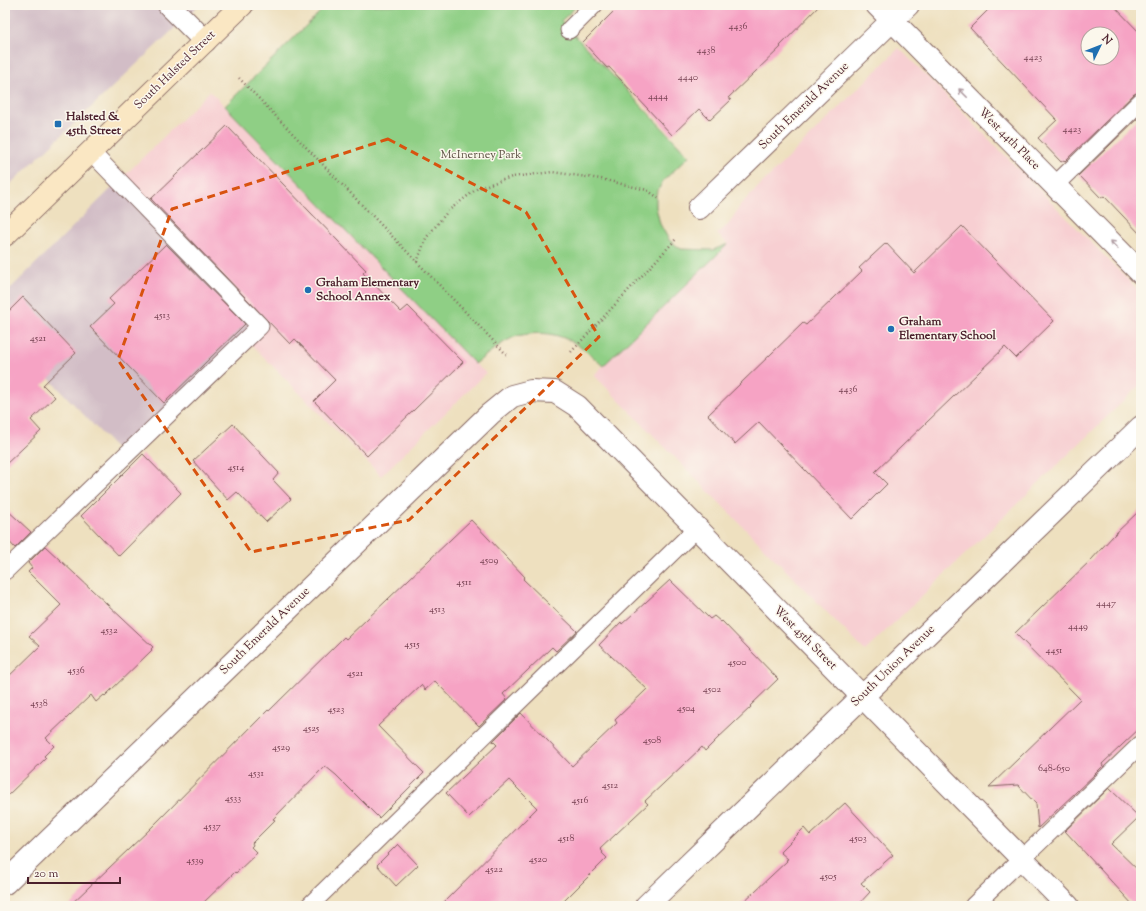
<svg xmlns="http://www.w3.org/2000/svg" width="1146" height="911" viewBox="0 0 1146 911" font-family="'Sorts Mill Goudy',serif">
<style>
.built{fill:#f7cfd2}
.industrial{fill:#d2bdc6}
.green{fill:#8fcf85;stroke:#6c7758}
.building{fill:#f6a3c4;fill-rule:evenodd}
.lines{fill:none;stroke-linecap:round;stroke-linejoin:round}
.service-casing{stroke:#83635f;stroke-width:19}
.minor-casing{stroke:#83635f;stroke-width:24}
.secondary-casing{stroke:#83635f;stroke-width:24}
.path{stroke:#83635f;stroke-width:2.5;stroke-dasharray:1 3;stroke-linecap:butt}
.service{stroke:#fff;stroke-width:17}
.minor{stroke:#fff;stroke-width:22}
.secondary{stroke:#fae7c3;stroke-width:22}
.oneway{stroke:#ae9aa0}
.marked{fill:none;stroke:#d8530f;stroke-width:3;stroke-dasharray:8 5;stroke-linejoin:round}
.poi-dot{fill:#1f6fb2;stroke:#fbf7ec;stroke-width:1.5}
.labels{text-anchor:middle;dominant-baseline:central;stroke-width:3;stroke-linejoin:round;paint-order:stroke}
.number-label{font-size:10px;fill:#754051}
.street-label{font-size:12px;fill:#4a1f2b;stroke:#fbf7ec}
.poi-label{font-size:12px;font-weight:bold;fill:#4a1f2b;stroke:#fbf7ec;text-anchor:start}
.park-label{font-size:12px;fill:#5f5446;stroke:#fbf7ec}
</style>
<rect width="100%" height="100%" fill="#fbf7ec"/>
<filter id="ink" filterUnits="userSpaceOnUse"><feTurbulence type="fractalNoise" baseFrequency=".025" numOctaves="2"/><feDisplacementMap in="SourceGraphic" scale="8" xChannelSelector="R" yChannelSelector="G"/><feConvolveMatrix kernelMatrix="1 2 1 2 8 2 1 2 1" color-interpolation-filters="sRGB"/></filter>
<filter id="wash" filterUnits="userSpaceOnUse"><feTurbulence type="fractalNoise" baseFrequency=".012" numOctaves="4" result="noise"/><feDisplacementMap in="SourceGraphic" scale="16" xChannelSelector="R" yChannelSelector="G"/><feGaussianBlur stdDeviation="0.9" result="paint"/><feColorMatrix in="noise" values="0 0 0 0 0 0 0 0 0 0 0 0 0 0 0 0 0 1.4 0 .05"/><feComposite in="paint" operator="in"/></filter>
<g filter="url(#wash)">
<rect width="100%" height="100%" fill="#eee0bf"/>
<path class="built" d="M899,48L1141,293V384L865,651L594,375L728,244L717,234L729,224L741,204Z
M210,91L475,364L486,373L381,476L246,339L119,181Z"/>
<path class="industrial" d="M5,5H199L5,189Z
M119,181L260,326L124,457L5,332V294Z"/>
<path class="green" d="M327,5H578L561,21L689,156L663,181L656,194V207L660,224L669,240L681,249L713,250L728,244L603,366C581,345 561,330 529,334C525,335 520,335 517,336C501,342 488,354 475,364L225,106Z"/>
<g id="blocks">
<path class="building" d="M620,5H820L780,46L781,47L728,98L731,100L710,120L699,109L672,135L609,67L607,68L583,42Z
M993,5H1113L1141,34V91L1134,94L1065,161L1064,160L1061,162L1038,138L1057,120L970,28ZM1088,34H1112V58H1088Z
M1141,115V235L1104,196L1101,198L1079,175Z
M227,126L366,270L363,273L401,312L408,306L463,362L367,456L314,401L335,380L295,339L290,344L151,199Z
M962,226L1054,321L1016,358L1005,347L875,472L887,484L852,519L759,422L735,444L708,415L803,323L806,325L862,271L859,268L886,243L914,273Z
M166,244L245,324L164,403L90,327L114,304L109,299Z
M23,297L76,353L43,385L55,397L31,420L41,431L5,465V315Z
M233,424L279,473L273,480L291,499L266,522L237,492L228,500L193,461Z
M143,454L181,493L119,556L81,516Z
M5,508L31,532L15,548L5,537Z
M1141,509V727L1102,764L1103,766L1095,774L1038,828L1036,804L1018,785L989,787L1080,699L1015,633L1091,560L1113,536Z
M471,520L525,577L523,579L577,631L556,651L552,647L503,694L507,699L479,726L435,681L425,690L421,685L378,726L424,773L379,818L336,775L325,766L273,819L275,820L252,843L253,845L251,847L257,853L236,873L235,872L200,906H69L149,830L268,710L269,711L344,637L346,639Z
M45,546L153,647L151,649L152,650L105,696L104,695L96,702L91,695L46,738L54,746L44,756L46,758L5,798V680L40,646L29,636L61,605L28,572L32,568L28,563Z
M670,580L710,619L714,616L721,622L722,621L778,679L750,706L751,707L717,739L705,751L702,747L645,801L648,804L600,849L603,852L602,853L607,858L559,906H440L537,808L509,780L469,817L446,793L497,745L493,741L521,713L572,766L617,723L615,720L647,689L599,645L621,622L622,624Z
M1109,788L1139,817L1111,844L1141,873V906H1134L1065,831Z
M845,803L893,855L861,883L870,892L857,906H739L787,861L786,860L788,859L780,852L804,828L810,835Z
M398,844L418,865L396,886L377,865Z"/>
</g>
</g>
<g filter="url(#ink)">
<use href="#blocks" fill-opacity="0" stroke="#83635f" stroke-width="1"/>
<g class="lines">
<g class="service-casing">
<path id="service" d="M569,30L594,5
M1055,185L1141,101
M5,571L260,326L91,152
M309,906L697,528
M973,906L1141,744"/>
</g>
<g class="minor-casing">
<path id="minor" d="M169,5L205,41
M877,5L1141,273
M699,208L908,5
M5,883L490,414L512,396L531,391L555,392L577,406L1068,906
M646,906L1141,427"/>
</g>
<g class="secondary-casing">
<path id="secondary" d="M5,235L242,5"/>
</g>
<path class="path" d="M239,78L507,355
M417,262L426,238L448,211L478,188L512,177L552,172L601,179L647,190L660,199
M571,352L677,238"/>
<use href="#service" class="service"/>
<use href="#minor" class="minor"/>
<use href="#secondary" class="secondary"/>
</g>
<defs><path id="oneway-shaft" d="M-6 0H5M1.5-3L5.5 0L1.5 3" fill="none" stroke-width="1.6" stroke-linecap="round" stroke-linejoin="round"/></defs>
<g class="oneway">
<use href="#oneway-shaft" transform="translate(963 93) rotate(-135)"/>
<use href="#oneway-shaft" transform="translate(1114 245) rotate(-135)"/>
</g>
</g>
<path class="marked" d="M388,139L526,212L599,337L409,520L251,552L118,360L172,209Z"/>
<g class="poi-dot">
<rect x="54" y="120" width="8" height="8" rx="2"/>
<circle cx="308" cy="290" r="4"/>
<circle cx="891" cy="329" r="4"/>
</g>
<g class="labels">
<g class="number-label">
<text x="738" y="26">4436</text>
<text x="706" y="50">4438</text>
<text x="1033" y="57">4423</text>
<text x="688" y="77">4440</text>
<text x="658" y="96">4444</text>
<text x="1072" y="129">4423</text>
<text x="162" y="315">4513</text>
<text x="38" y="338">4521</text>
<text x="848" y="389">4436</text>
<text x="236" y="467">4514</text>
<text x="489" y="560">4509</text>
<text x="464" y="582">4511</text>
<text x="1106" y="603">4447</text>
<text x="437" y="609">4513</text>
<text x="1078" y="626">4449</text>
<text x="109" y="630">4532</text>
<text x="412" y="644">4515</text>
<text x="1054" y="650">4451</text>
<text x="737" y="662">4500</text>
<text x="76" y="670">4536</text>
<text x="355" y="673">4521</text>
<text x="712" y="689">4502</text>
<text x="39" y="703">4538</text>
<text x="686" y="708">4504</text>
<text x="336" y="709">4523</text>
<text x="311" y="728">4525</text>
<text x="652" y="740">4508</text>
<text x="281" y="747">4529</text>
<text x="1054" y="768">648-650</text>
<text x="256" y="773">4531</text>
<text x="610" y="785">4512</text>
<text x="233" y="798">4533</text>
<text x="580" y="800">4516</text>
<text x="212" y="826">4537</text>
<text x="566" y="838">4518</text>
<text x="858" y="838">4503</text>
<text x="538" y="859">4520</text>
<text x="195" y="860">4539</text>
<text x="494" y="869">4522</text>
<text x="828" y="876">4505</text>
</g>
<g class="street-label">
<text transform="translate(175 70) rotate(-44)">South Halsted Street</text>
<text transform="translate(804 106) rotate(-44)">South Emerald Avenue</text>
<text transform="translate(1009 139) rotate(45)">West 44th Place</text>
<text transform="translate(265 631) rotate(-44)">South Emerald Avenue</text>
<text transform="translate(805 638) rotate(45)">West 45th Street</text>
<text transform="translate(893 666) rotate(-44)">South Union Avenue</text>
</g>
<g class="poi-label">
<text x="66" y="117">Halsted &amp;<tspan x="66" dy="14">45th Street</tspan></text>
<text x="316" y="283">Graham Elementary<tspan x="316" dy="14">School Annex</tspan></text>
<text x="899" y="322">Graham<tspan x="899" dy="14">Elementary School</tspan></text>
</g>
<g class="park-label">
<text x="481" y="155">McInerney Park</text>
</g>
</g>
<rect width="1146" height="911" fill="none" stroke="#fbf7ec" stroke-width="20"/>
<g transform="translate(1100 46) rotate(47)"><circle r="19" fill="#fbf7ec" stroke="#b4a19f"/>
<path d="M0-3L7 15L0 10L-7 15Z" fill="#1f6fb2"/>
<text y="-6" font-size="11" font-weight="bold" text-anchor="middle" fill="#4a1f2b">N</text>
</g>
<path d="M28 877v6h92v-6" fill="none" stroke="#4a1f2b" stroke-width="2"/>
<text x="34" y="877" font-size="12" fill="#4a1f2b" stroke="#fbf7ec" stroke-width="3" paint-order="stroke">20 m</text>
</svg>
